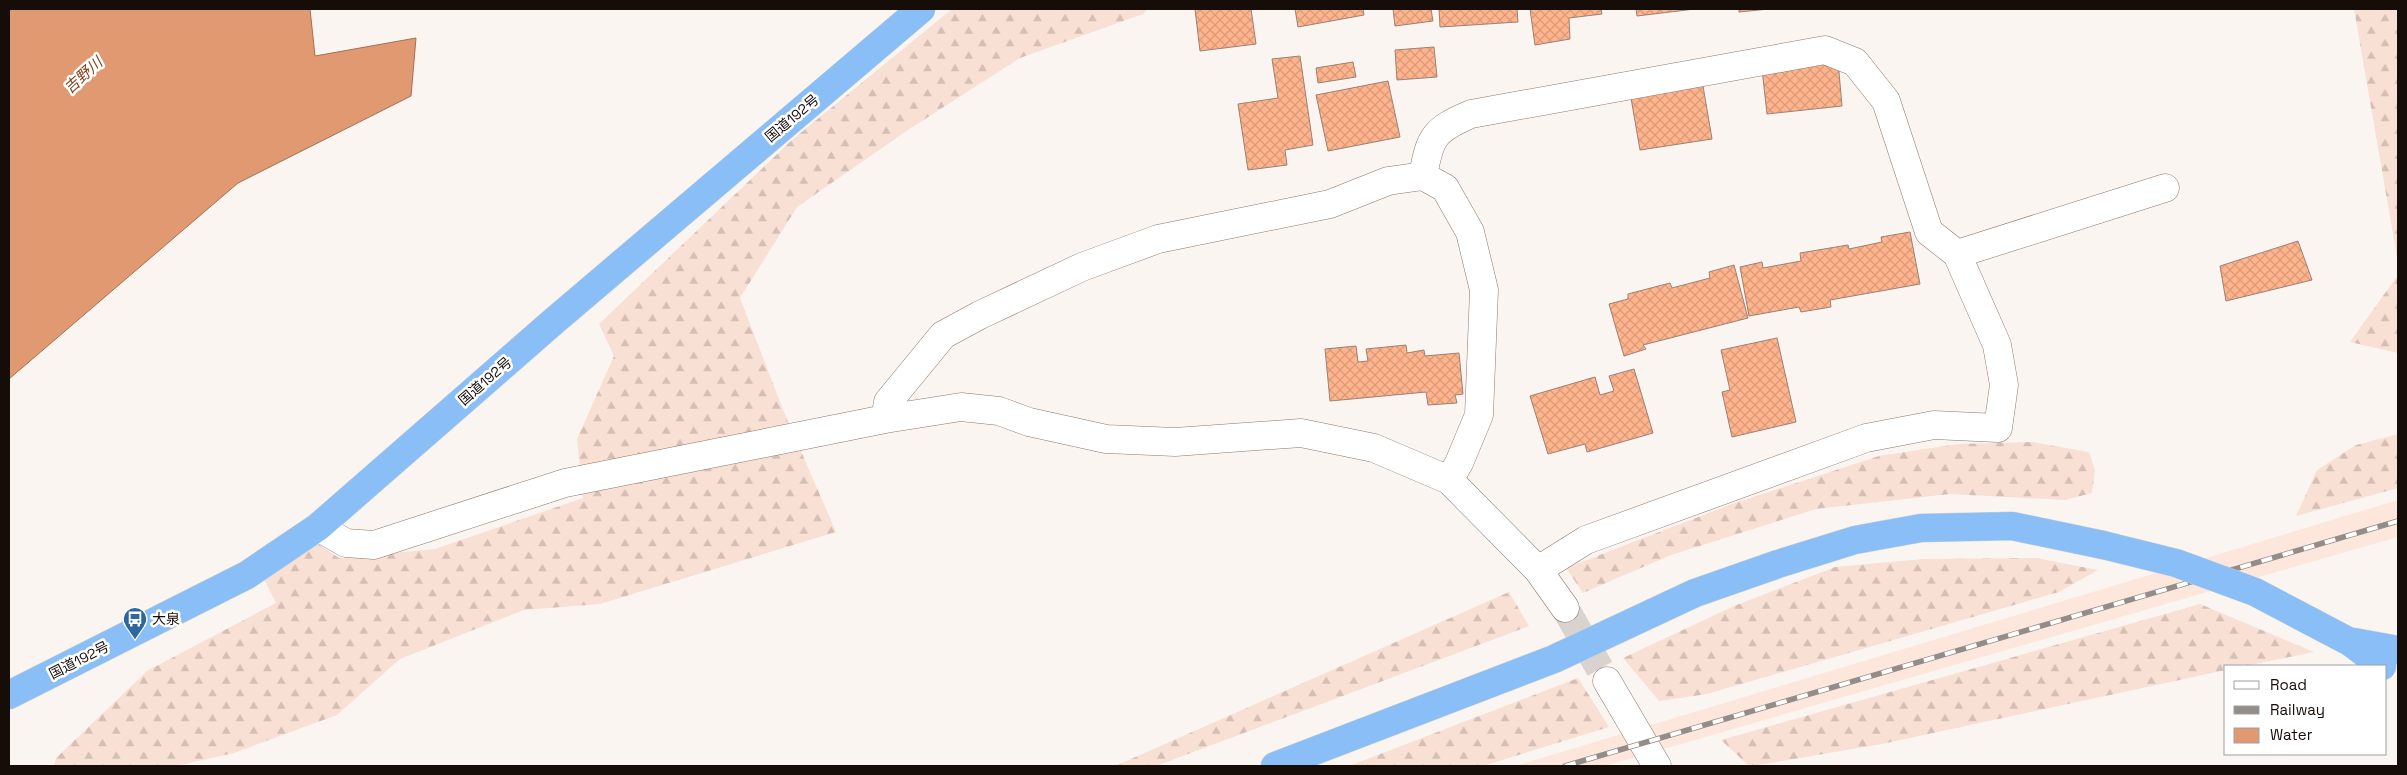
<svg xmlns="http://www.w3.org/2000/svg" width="2407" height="775" viewBox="0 0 2407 775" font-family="'Space Grotesk','Noto Sans JP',sans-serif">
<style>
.built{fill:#fde7dc}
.forest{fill:url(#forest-firs)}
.water{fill:#e19972;stroke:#a46f52}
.building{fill:url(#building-cross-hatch);stroke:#9b8174}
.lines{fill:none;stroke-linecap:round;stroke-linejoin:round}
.minor-tunnel{stroke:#d9d2cf;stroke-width:28;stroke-dasharray:28 14;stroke-linecap:butt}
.minor-casing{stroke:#90776a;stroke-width:29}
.highway-casing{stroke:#d5d3d3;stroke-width:29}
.minor{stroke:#fff;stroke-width:28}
.highway{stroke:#89bff6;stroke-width:28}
.rail-casing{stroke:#938c88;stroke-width:5.5}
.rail{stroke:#fff;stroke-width:4;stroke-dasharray:11;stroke-linecap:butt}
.highway-bridge-casing{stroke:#d5d3d3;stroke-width:29;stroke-linecap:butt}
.highway-bridge{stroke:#89bff6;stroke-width:28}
.labels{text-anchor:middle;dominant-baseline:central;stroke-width:5;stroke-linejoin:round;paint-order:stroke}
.street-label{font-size:14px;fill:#160d09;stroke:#fff}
.poi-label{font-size:14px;fill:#160d09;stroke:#fff;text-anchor:start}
.water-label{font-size:15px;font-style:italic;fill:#803d13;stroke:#fff}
</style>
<defs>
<pattern id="forest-firs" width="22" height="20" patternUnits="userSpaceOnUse" patternTransform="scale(1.25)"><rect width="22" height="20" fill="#f9e0d4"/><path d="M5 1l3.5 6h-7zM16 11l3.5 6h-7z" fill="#d5bfb5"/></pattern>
<pattern id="building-cross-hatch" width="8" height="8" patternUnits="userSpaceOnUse" patternTransform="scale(1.25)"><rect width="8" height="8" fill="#ffb48d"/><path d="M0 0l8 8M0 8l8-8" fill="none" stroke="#da9a78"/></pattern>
</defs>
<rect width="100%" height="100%" fill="#fbf5f2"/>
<path class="built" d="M2398,500V537L1605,766H1515Z"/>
<path class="forest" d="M952,9H1147L1143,14L1020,58L908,130L797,207L740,298L784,412L836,532L600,604L524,610L400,659L337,715L234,753L176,766H54L56,758L147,671L276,603L264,579L315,542L339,558L435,549L583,498L577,439L614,356L599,324L793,139Z
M2354,9H2398V263Z
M2398,275V353L2350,342Z
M2398,434V488L2296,516L2317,470L2356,445Z
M2032,442L2089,452L2095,470L2092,493L2065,500L1950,494L1816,509L1671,555L1583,593L1566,568L1732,504L1879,456L1958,444Z
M2036,558L2098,570L2059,592L1707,694L1659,701L1623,658L1734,606L1835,567L1923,559Z
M1509,592L1529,626L1156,766H1115Z
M2200,604L2314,652L2245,666H2226V670L1882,744L1753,766H1749L1721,740Z
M1578,678L1609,727L1483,766H1349Z"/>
<path class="water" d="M9,9H310L315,56L416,38L411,96L238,183L9,379Z"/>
<path class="building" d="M1195,9H1251L1256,44L1200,51Z
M1295,9H1363L1364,15L1298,27Z
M1393,9H1431L1433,21L1395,26Z
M1439,9H1517L1518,22L1440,27Z
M1530,9H1601L1602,14L1569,18L1570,39L1535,45Z
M1636,9H1695L1637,16Z
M1739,9H1769L1739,12Z
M1434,47L1437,77L1397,80L1395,50Z
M1300,56L1313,145L1285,150L1287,165L1248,170L1238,104L1278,98L1272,59Z
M1838,61L1842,106L1767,114L1762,69Z
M1353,62L1356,77L1318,83L1316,68Z
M1388,81L1400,137L1328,151L1316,95Z
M1703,86L1712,139L1640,150L1631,98Z
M1910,232L1920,284L1830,300L1831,307L1801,312L1799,307L1749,316L1740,267L1762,262L1763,268L1801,261L1800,253L1848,245L1849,249L1882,242L1881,237Z
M2298,241L2312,280L2226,301L2220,266Z
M1734,265L1748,318L1643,345L1646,349L1624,356L1609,304L1628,299V294L1670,283L1672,288L1710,278L1709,272Z
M1777,338L1796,422L1732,437L1722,392L1730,390L1721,350Z
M1406,345L1407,353L1424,350L1425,356L1459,353L1463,394L1455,395L1457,403L1428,405L1426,392L1330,401L1325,349L1356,346L1358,362L1368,361L1366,349Z
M1634,369L1653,433L1587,452L1585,444L1548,454L1530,396L1595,377L1600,395L1614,391L1609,376Z"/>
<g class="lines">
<path class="minor-tunnel" d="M1565,608L1607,681"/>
<g class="minor-casing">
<path id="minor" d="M1423,176C1430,136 1434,130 1471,114L1825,50L1855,62L1886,101L1929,232L1957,254L2165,188
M885,419L888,402L943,335L980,315L1082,267L1158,239L1330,204L1388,181L1423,176L1445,188L1470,232L1484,290L1479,415L1459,463L1449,480
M318,527L346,543L374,545L565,483L885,419L961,407L999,411L1029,422L1106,439L1175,442L1301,433L1374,448L1449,480L1538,570L1565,608
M1538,570L1586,540L1866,438L1934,425L1998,428L2004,385L1997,345L1957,254
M1607,681L1657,766"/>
</g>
<g class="highway-casing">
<path id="highway" d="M2310,621L2350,642L2382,666
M2354,642L2398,650
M9,695L247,575L318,527L554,321L921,9
M1275,766L1554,659L1695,593L1778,564L1855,540L1921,528L2012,526L2103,545"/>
</g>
<use href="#minor" class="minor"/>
<use href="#highway" class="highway"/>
<g class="rail-casing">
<path id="rail" d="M1565,766L2398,521"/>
</g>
<use href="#rail" class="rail"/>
<g class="highway-bridge-casing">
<path id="highway-bridge" d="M2103,545L2176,563L2255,592L2310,621"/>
</g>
<use href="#highway-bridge" class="highway-bridge"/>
</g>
<defs>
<g id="bus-pin" transform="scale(1.25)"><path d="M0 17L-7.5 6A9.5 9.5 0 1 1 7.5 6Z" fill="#2c679f" stroke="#fff"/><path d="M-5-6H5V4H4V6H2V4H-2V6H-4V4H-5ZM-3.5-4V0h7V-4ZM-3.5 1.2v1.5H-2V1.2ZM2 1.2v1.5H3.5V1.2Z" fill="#fff"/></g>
</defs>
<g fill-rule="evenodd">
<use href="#bus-pin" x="135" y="619"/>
</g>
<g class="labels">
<g class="street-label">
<text transform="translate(792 118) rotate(-40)">国道192号</text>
<text transform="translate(485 381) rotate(-41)">国道192号</text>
<text transform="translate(79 660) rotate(-27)">国道192号</text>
</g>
<g class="poi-label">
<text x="152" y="619">大泉</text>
</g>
<g class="water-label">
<text transform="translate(83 75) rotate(-42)">吉野川</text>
</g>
</g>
<rect width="2407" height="775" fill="none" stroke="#160d09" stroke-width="20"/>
<rect x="2224" y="665" width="162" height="90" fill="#ffffff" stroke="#a29e9d"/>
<rect x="2234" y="681" width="25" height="8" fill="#ffffff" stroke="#a29e9d"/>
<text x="2270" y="690" font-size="15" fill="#160d09">Road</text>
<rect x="2234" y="706" width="25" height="8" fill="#938c88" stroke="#a29e9d"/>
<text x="2270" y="715" font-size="15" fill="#160d09">Railway</text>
<rect x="2234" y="728" width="25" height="15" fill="#e19972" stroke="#a29e9d"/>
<text x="2270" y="740" font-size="15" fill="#160d09">Water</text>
</svg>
